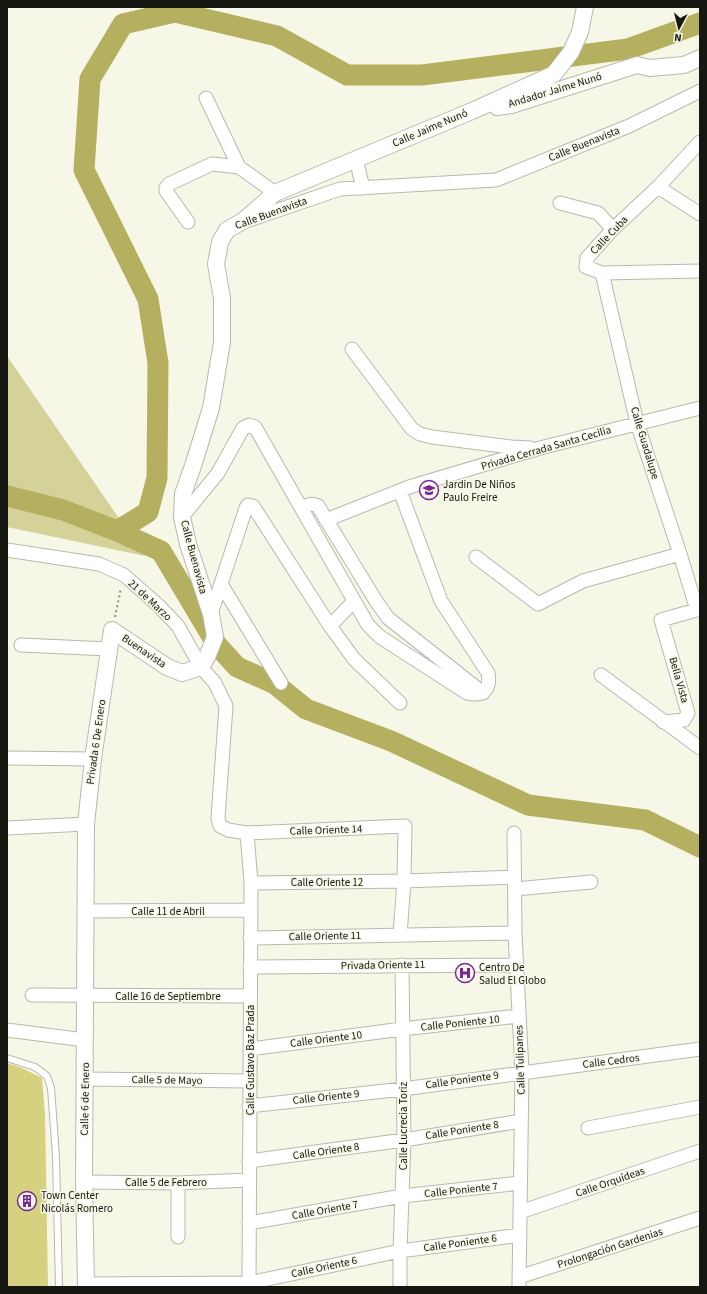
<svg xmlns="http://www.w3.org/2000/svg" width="707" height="1294" viewBox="0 0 707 1294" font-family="'Source Sans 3',sans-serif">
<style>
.green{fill:#d4d298}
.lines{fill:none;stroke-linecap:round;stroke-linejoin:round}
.river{stroke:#b4b05f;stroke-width:21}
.building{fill:#d5d17f}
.service-casing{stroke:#b9b9ab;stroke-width:8}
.minor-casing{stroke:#b9b9ab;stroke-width:15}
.tertiary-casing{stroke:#b9b9ab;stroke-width:18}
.path{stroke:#8f8f84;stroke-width:2;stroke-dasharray:2 3;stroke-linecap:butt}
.service{stroke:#fff;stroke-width:6}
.minor{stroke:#fff;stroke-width:13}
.tertiary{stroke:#fff;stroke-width:16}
.labels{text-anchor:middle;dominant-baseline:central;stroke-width:3;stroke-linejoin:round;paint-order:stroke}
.street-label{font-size:11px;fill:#171711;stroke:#f7f7e8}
.poi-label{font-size:11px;fill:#171711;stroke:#f7f7e8;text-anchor:start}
</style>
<rect width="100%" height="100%" fill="#f7f7e8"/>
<path class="green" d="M7,356L145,556L7,527Z"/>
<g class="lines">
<path class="river" d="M7,496L63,510L117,531L148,512L157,478L158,363L148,299L84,170L90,79L123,24L175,12L277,36L347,75H422L628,49L700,23
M117,531L161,551L217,645L237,667L275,684L306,709L391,741L528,805L645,820L700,847"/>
</g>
<path class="building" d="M7,1063L22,1068L42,1078L45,1115L48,1287H7Z"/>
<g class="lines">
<g class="service-casing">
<path id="service" d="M7,1058L35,1067L47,1076L51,1088L56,1156L59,1287"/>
</g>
<g class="minor-casing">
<path id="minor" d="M206,98L239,167
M700,142L658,187L613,229L587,258L586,267L602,273L700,271
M356,159L363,188
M658,187L700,214
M560,203L598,213L613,229
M246,221L340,189L496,180L629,126L700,91
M188,222L166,191V188L169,184L212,164L239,167L275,193
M602,273L637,423L680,554L697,610
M352,349L412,429L420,434L432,437L511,447L530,448
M302,509C308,504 311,503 318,506L376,601L388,618L483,693
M182,517L218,473L243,428L249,425L255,427L368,625L379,636L391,644L467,693C484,697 491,689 488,673L441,601L400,491
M326,520L409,487L540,448L700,408
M7,550L99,564L124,575L158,605L178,626L201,667L215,683L226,706L218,818L220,826L228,830L247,833L405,826L404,881L400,935
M476,557L538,604L583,581L680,554
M221,584L281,683
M211,614L246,508L248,505L253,506L330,626L354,659L400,703
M330,626L354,601
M21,645L109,649
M601,675L700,748
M663,722L684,720L688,713L661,620L700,609
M7,758L93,759
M7,828L86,824
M247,833L251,883L249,1287
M514,833L515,933L522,1072L519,1287
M251,883L404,881L514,877
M515,889L591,882
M85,911L250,910
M250,938L515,933
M250,967L516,965
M32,995L250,996
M7,1030L85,1040
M250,1049L402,1029L518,1016
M85,1079L250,1081
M249,1106L403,1089L700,1049
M588,1128L700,1107
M249,1161L404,1140L521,1121
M84,1182L178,1183L249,1180
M178,1183V1237
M520,1212L700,1151
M249,1223L402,1196L520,1183
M519,1277L700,1218
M86,1284L249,1283L400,1251L520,1235
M400,1287V1251L404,1140L402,965"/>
</g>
<g class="tertiary-casing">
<path id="tertiary" d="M497,107L512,105L637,65L650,68L684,65L700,58
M86,1287L84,1182L86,824L93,759L112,630L167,667L182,673L201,667L207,657L215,637L211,614L188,544L182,517L183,494L193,466L211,408L222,342V298L216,264L220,242L227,230L243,221L275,193L472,111L554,74L571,52L580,32L585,7"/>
</g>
<path class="path" d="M115,617L121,588"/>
<use href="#service" class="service"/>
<use href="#minor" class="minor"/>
<use href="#tertiary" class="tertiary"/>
</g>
<defs>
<g id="school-ring" transform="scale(1)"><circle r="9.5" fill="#f7f7e8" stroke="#7b2897" stroke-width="1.5"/><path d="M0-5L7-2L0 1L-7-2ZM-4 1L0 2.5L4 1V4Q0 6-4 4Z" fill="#7b2897"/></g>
<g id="hospital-ring" transform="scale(1)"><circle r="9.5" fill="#f7f7e8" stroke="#7b2897" stroke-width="1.5"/><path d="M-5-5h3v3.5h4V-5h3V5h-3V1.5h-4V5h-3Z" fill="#7b2897"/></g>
<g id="building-ring" transform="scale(1)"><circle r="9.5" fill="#f7f7e8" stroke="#7b2897" stroke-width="1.5"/><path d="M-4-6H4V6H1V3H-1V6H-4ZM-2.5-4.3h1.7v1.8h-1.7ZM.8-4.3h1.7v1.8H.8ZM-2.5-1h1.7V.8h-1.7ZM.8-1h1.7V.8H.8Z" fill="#7b2897"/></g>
</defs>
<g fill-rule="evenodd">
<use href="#school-ring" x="429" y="490"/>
<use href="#hospital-ring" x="465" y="973"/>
<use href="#building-ring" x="27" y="1201"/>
</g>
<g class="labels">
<g class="street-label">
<text transform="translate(555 90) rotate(-17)">Andador Jaime Nunó</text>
<text transform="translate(430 128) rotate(-23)">Calle Jaime Nunó</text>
<text transform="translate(584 144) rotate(-22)">Calle Buenavista</text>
<text transform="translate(271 213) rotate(-20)">Calle Buenavista</text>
<text transform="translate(609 235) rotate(-46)">Calle Cuba</text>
<text transform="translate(645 443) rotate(73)">Calle Guadalupe</text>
<text transform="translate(546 448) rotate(-16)">Privada Cerrada Santa Cecilia</text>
<text transform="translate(194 557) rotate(75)">Calle Buenavista</text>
<text transform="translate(150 600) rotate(43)">21 de Marzo</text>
<text transform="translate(144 651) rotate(34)">Buenavista</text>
<text transform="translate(679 680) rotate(74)">Bella Vista</text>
<text transform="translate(96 742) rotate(-82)">Privada 6 De Enero</text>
<text transform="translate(326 830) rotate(-2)">Calle Oriente 14</text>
<text x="327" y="882">Calle Oriente 12</text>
<text x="168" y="911">Calle 11 de Abril</text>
<text transform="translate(325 936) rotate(-1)">Calle Oriente 11</text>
<text transform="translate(383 965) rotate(-1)">Privada Oriente 11</text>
<text x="168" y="996">Calle 16 de Septiembre</text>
<text transform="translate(460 1023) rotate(-6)">Calle Poniente 10</text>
<text transform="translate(326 1039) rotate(-7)">Calle Oriente 10</text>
<text transform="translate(250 1060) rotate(-90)">Calle Gustavo Baz Prada</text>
<text transform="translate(520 1060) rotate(-92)">Calle Tulipanes</text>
<text transform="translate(611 1061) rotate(-7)">Calle Cedros</text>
<text transform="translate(167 1080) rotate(1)">Calle 5 de Mayo</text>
<text transform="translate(462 1080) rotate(-8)">Calle Poniente 9</text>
<text transform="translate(326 1097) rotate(-6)">Calle Oriente 9</text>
<text transform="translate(85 1099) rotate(-89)">Calle 6 de Enero</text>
<text transform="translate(403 1126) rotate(-90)">Calle Lucrecia Toriz</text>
<text transform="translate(462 1130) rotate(-9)">Calle Poniente 8</text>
<text transform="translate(326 1151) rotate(-8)">Calle Oriente 8</text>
<text x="166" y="1182">Calle 5 de Febrero</text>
<text transform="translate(610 1182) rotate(-19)">Calle Orquídeas</text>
<text transform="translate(461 1190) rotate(-6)">Calle Poniente 7</text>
<text transform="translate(325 1210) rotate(-10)">Calle Oriente 7</text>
<text transform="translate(460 1243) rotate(-8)">Calle Poniente 6</text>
<text transform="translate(610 1248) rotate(-18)">Prolongación Gardenias</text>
<text transform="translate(324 1267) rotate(-12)">Calle Oriente 6</text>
</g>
<g class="poi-label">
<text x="443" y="484">Jardin De Niños<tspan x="443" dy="13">Paulo Freire</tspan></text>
<text x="479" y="967">Centro De<tspan x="479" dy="13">Salud El Globo</tspan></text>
<text x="41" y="1195">Town Center<tspan x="41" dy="13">Nicolás Romero</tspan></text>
</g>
</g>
<rect width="707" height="1294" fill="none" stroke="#171711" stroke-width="16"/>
<g transform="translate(679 28) rotate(187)" stroke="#f7f7e8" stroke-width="3" paint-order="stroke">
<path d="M0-3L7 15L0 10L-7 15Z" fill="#171711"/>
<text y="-6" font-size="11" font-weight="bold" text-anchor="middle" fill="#171711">N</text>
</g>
</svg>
